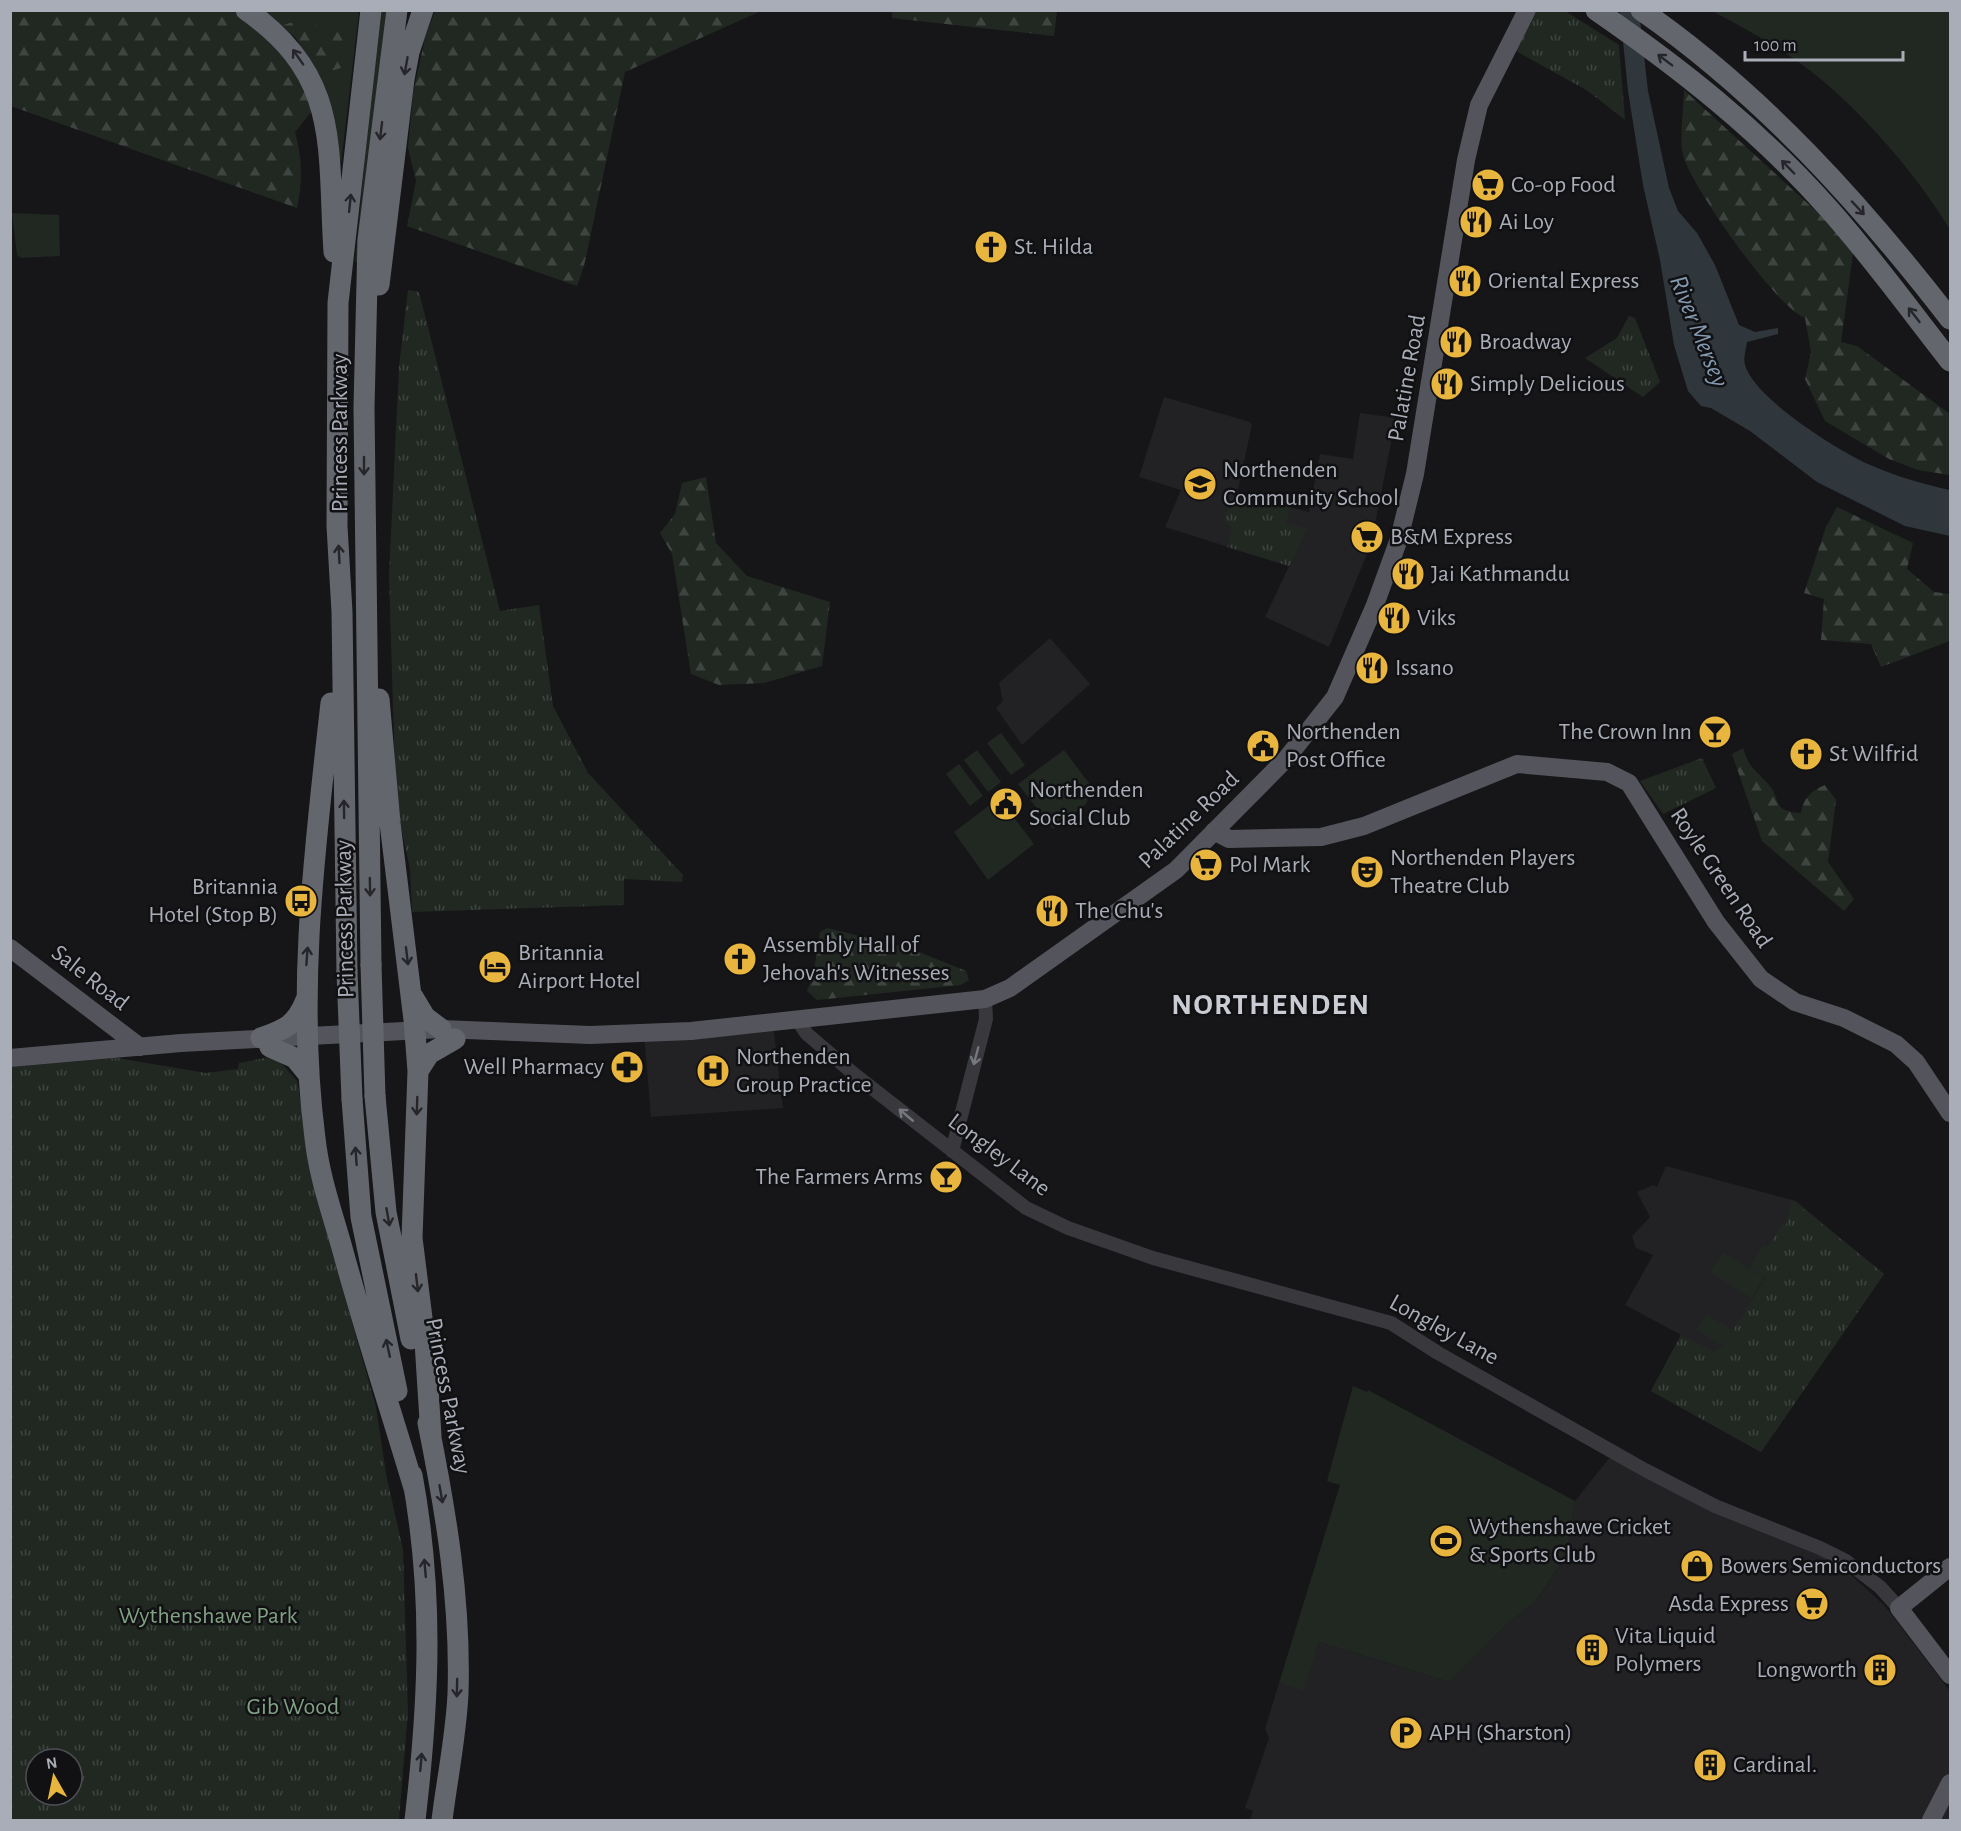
<svg xmlns="http://www.w3.org/2000/svg" width="1961" height="1831" viewBox="0 0 1961 1831" font-family="'Alegreya Sans',sans-serif">
<style>
.built{fill:#222225}
.green{fill:#212822}
.forest{fill:url(#forest-firs)}
.park{fill:url(#park-tufts);fill-rule:evenodd}
.water{fill:#2f373d}
.lines{fill:none;stroke-linecap:round;stroke-linejoin:round}
.minor{stroke:#38383d;stroke-width:14}
.major{stroke:#54555c;stroke-width:18}
.highway{stroke:#64666e;stroke-width:21}
.highway-bridge{stroke:#64666e;stroke-width:21}
.oneway{stroke:#26262a}
.oneway2{stroke:#767880}
.labels{text-anchor:middle;dominant-baseline:central;stroke-width:5;stroke-linejoin:round;paint-order:stroke}
.poi-label{font-size:24px;fill:#a9adb7;stroke:#111113;text-anchor:start}
.street-label{font-size:24px;fill:#a9adb7;stroke:#111113}
.park-label{font-size:24px;fill:#81a184;stroke:#111113}
.water-label{font-size:26px;font-style:italic;fill:#8299b0;stroke:#111113}
.district-label{font-size:30px;font-weight:bold;letter-spacing:1.5px;fill:#caccd4;stroke:#111113}
</style>
<defs>
<pattern id="forest-firs" width="22" height="20" patternUnits="userSpaceOnUse" patternTransform="scale(1.5)"><rect width="22" height="20" fill="#212822"/><path d="M5 1l3.5 6h-7zM16 11l3.5 6h-7z" fill="#3e4440"/></pattern>
<pattern id="park-tufts" width="24" height="20" patternUnits="userSpaceOnUse" patternTransform="scale(1.5)"><rect width="24" height="20" fill="#212822"/><path d="M3 7l-1-3M5 7V3M7 7l1-3M15 17l-1-3M17 17v-4M19 17l1-3" fill="none" stroke="#3e4440"/></pattern>
</defs>
<rect width="100%" height="100%" fill="#161618"/>
<path class="built" d="M1164,397L1250,422L1252,425L1237,494L1309,512L1320,454L1353,459L1360,413L1396,418L1371,544L1329,647L1265,617L1289,566L1165,527L1181,490L1139,477Z
M1050,638L1090,684L1022,745L996,708L1003,701L999,683Z
M773,1024L783,1108L651,1117L644,1034Z
M1666,1166L1796,1201L1884,1274L1761,1452L1651,1391L1681,1335L1625,1305L1653,1255L1636,1248L1632,1236L1650,1217L1637,1192L1653,1185L1657,1187Z
M1610,1457L1838,1563L1884,1605L1950,1691V1820H1250L1253,1811L1245,1808L1269,1738L1265,1729L1279,1683L1304,1690L1319,1642L1450,1682L1509,1622L1536,1601L1560,1565L1568,1545L1575,1501Z"/>
<path class="green" d="M323,10L359,12L341,164L332,112L319,75L341,68L321,31L295,21L281,26L262,11Z
M379,11H387L361,261L355,262Z
M1712,11H1950V230C1920,179 1869,120 1823,81C1790,53 1750,31 1712,11Z
M12,213L59,215L60,256L21,258L17,255Z
M1001,733L1025,765L1011,775L987,743Z
M977,750L1001,782L988,792L964,760Z
M1064,750L1092,787L1086,804L1053,829L1018,784Z
M959,764L983,796L970,806L946,774Z
M999,798L1034,844L988,880L954,832Z
M1723,1252L1764,1278L1751,1298L1710,1272Z
M1706,1314L1733,1330L1723,1346L1696,1330Z
M1353,1386L1367,1392L1368,1390L1575,1501L1568,1545L1560,1565L1536,1601L1509,1622L1450,1682L1319,1642L1304,1691L1279,1683L1340,1485L1327,1481Z"/>
<path class="forest" d="M11,11H234C259,21 290,61 303,84C307,92 309,102 312,111L295,132C302,159 303,180 297,208L11,106Z
M435,11V10L761,11L625,72L584,266L577,286L407,226L416,181L408,148L413,93L425,38Z
M892,11V10L1057,11L1054,36L892,18Z
M313,20L321,31L332,20L351,32L352,44L343,52L341,68L319,75L296,38L281,26L295,21Z
M1684,90L1854,246L1841,342L1857,346L1950,414V475L1918,470L1889,459L1825,421L1805,379L1811,352L1805,318C1776,307 1691,186 1683,155C1679,138 1684,108 1684,90Z
M706,477L716,543L747,576L830,602L822,666L764,683L719,685L691,674L672,554L660,533L675,514L682,483Z
M1837,507L1913,543L1907,569L1934,592L1950,594V641L1881,667L1871,644L1821,640L1824,599L1804,593L1826,527Z
M1743,748C1749,769 1756,770 1769,785C1782,801 1771,811 1801,813C1803,798 1811,791 1825,785L1836,800L1828,862L1854,899L1844,911L1762,841L1732,754Z
M827,928L909,948L966,971L969,980L961,985L817,1000L807,991L813,977L820,932Z"/>
<path class="park" d="M1537,11H1565L1619,45L1625,120L1588,91L1516,51Z
M408,290L419,292L500,611L539,605L553,706L588,773L683,875L682,882L624,879V905L412,912L410,869L396,804L389,575L399,367Z
M1629,316L1635,318L1660,382L1643,397L1585,358L1617,338Z
M1237,494L1290,507L1286,523L1307,529L1289,566L1227,547L1232,529L1224,520L1230,501Z
M1702,758L1716,788L1663,814L1640,781Z
M275,1056L297,1081L318,1203L376,1407L386,1474L403,1550L408,1712L399,1820H11V1067L117,1058L206,1073L238,1069L239,1063ZM36,1759H72V1795H36Z
M1792,1200L1884,1274L1761,1452L1651,1391L1681,1335L1714,1352L1723,1346L1766,1278L1750,1268L1764,1245L1768,1247L1782,1224L1786,1225Z"/>
<path class="water" d="M1620,11H1639L1648,91L1669,188L1678,211L1697,233L1715,265L1739,325L1755,332L1778,328V334L1747,342C1746,349 1743,359 1745,365C1754,398 1837,450 1868,464C1895,476 1922,484 1950,490V536L1905,526L1817,482L1750,431L1711,408L1701,406L1688,391L1674,345L1660,260L1643,185L1628,91Z"/>
<g class="lines">
<path class="minor" d="M798,1021L807,1034L854,1074L1026,1208L1068,1228L1153,1258L1391,1323L1438,1353L1645,1470L1715,1506L1820,1548L1846,1561L1880,1587L1899,1608
M952,1151L986,1019L985,999"/>
<path class="major" d="M1214,831L1229,839L1321,837L1364,826L1517,764L1607,772L1629,783L1716,922L1761,979L1795,1002L1844,1018L1896,1044L1916,1062L1950,1113
M10,948L140,1047
M10,1058L181,1043L441,1029L590,1035L691,1031L985,999L1010,988L1176,870L1286,759L1335,697L1375,605L1399,539L1415,474L1466,160L1479,105L1527,10
M1950,1567L1899,1608L1950,1675
M1931,1820L1950,1783"/>
<path class="highway" d="M246,10C342,77 327,148 334,252
M1596,10C1680,68 1760,131 1828,208C1871,256 1910,310 1950,361
M1641,10C1761,93 1861,204 1950,319
M379,285L404,79L409,52L423,10
M379,699L390,823L414,1020L418,1071L412,1238L425,1342L431,1436
M331,703C315,847 296,993 315,1138C319,1176 332,1212 342,1248C364,1329 390,1408 414,1488
M371,965L364,408L368,240L397,10
M347,972L342,612L337,526L338,303L371,10
M413,997L425,1017L441,1029
M261,1038C286,1029 296,1025 306,1000
M270,1047L295,1058L308,1074
M418,1071L429,1054L455,1039
M375,1096L386,1212L411,1339
M352,1099L361,1217L397,1391
M428,1423C446,1512 461,1602 458,1694C456,1736 447,1779 442,1820
M412,1475C434,1594 429,1701 415,1820"/>
<path class="highway-bridge" d="M371,965L375,1096
M347,972L352,1099"/>
</g>
<defs><path id="oneway-shaft" d="M-6 0H5M1.5-3L5.5 0L1.5 3" fill="none" stroke-width="1.6" stroke-linecap="round" stroke-linejoin="round" transform="scale(1.5)"/></defs>
<g class="oneway">
<use href="#oneway-shaft" transform="translate(298 57) rotate(-125)"/>
<use href="#oneway-shaft" transform="translate(1665 60) rotate(-143)"/>
<use href="#oneway-shaft" transform="translate(406 66) rotate(100)"/>
<use href="#oneway-shaft" transform="translate(381 131) rotate(97)"/>
<use href="#oneway-shaft" transform="translate(1788 167) rotate(-134)"/>
<use href="#oneway-shaft" transform="translate(350 203) rotate(-84)"/>
<use href="#oneway-shaft" transform="translate(1858 208) rotate(47)"/>
<use href="#oneway-shaft" transform="translate(1914 315) rotate(-128)"/>
<use href="#oneway-shaft" transform="translate(364 466) rotate(90)"/>
<use href="#oneway-shaft" transform="translate(339 554) rotate(-93)"/>
<use href="#oneway-shaft" transform="translate(344 809) rotate(-91)"/>
<use href="#oneway-shaft" transform="translate(370 887) rotate(89)"/>
<use href="#oneway-shaft" transform="translate(307 956) rotate(-86)"/>
<use href="#oneway-shaft" transform="translate(407 956) rotate(83)"/>
<use href="#oneway-shaft" transform="translate(417 1106) rotate(92)"/>
<use href="#oneway-shaft" transform="translate(356 1156) rotate(-94)"/>
<use href="#oneway-shaft" transform="translate(388 1217) rotate(80)"/>
<use href="#oneway-shaft" transform="translate(417 1283) rotate(83)"/>
<use href="#oneway-shaft" transform="translate(388 1348) rotate(-102)"/>
<use href="#oneway-shaft" transform="translate(441 1494) rotate(80)"/>
<use href="#oneway-shaft" transform="translate(425 1568) rotate(-95)"/>
<use href="#oneway-shaft" transform="translate(457 1688) rotate(91)"/>
<use href="#oneway-shaft" transform="translate(421 1762) rotate(-85)"/>
</g>
<g class="oneway2">
<use href="#oneway-shaft" transform="translate(976 1056) rotate(105)"/>
<use href="#oneway-shaft" transform="translate(906 1115) rotate(-140)"/>
</g>
<defs>
<g id="supermarket-disc" transform="scale(1.725)"><circle r="9.5" fill="#e8b53f" stroke="#111113"/><path d="M-6-5.5h2.5l.6 2H6L4.5 2H-2.5L-4.4-4H-6ZM-1.5 3.2a1.3 1.3 0 1 0 .1 0ZM3 3.2a1.3 1.3 0 1 0 .1 0Z" fill="#111"/></g>
<g id="restaurant-disc" transform="scale(1.725)"><circle r="9.5" fill="#e8b53f" stroke="#111113"/><path d="M-5-6h1v4h1v-4h1v4h1v-4h1v5L-1.5 .5V6h-2V.5L-5-1ZM5-6V6H3V1.5H1.5Q1.5-4 5-6Z" fill="#111"/></g>
<g id="church-disc" transform="scale(1.725)"><circle r="9.5" fill="#e8b53f" stroke="#111113"/><path d="M-1.2-6h2.4v3.5h3.3v2.4h-3.3V6h-2.4V-.1h-3.3v-2.4h3.3Z" fill="#111"/></g>
<g id="school-disc" transform="scale(1.725)"><circle r="9.5" fill="#e8b53f" stroke="#111113"/><path d="M0-5L7-2L0 1L-7-2ZM-4 1L0 2.5L4 1V4Q0 6-4 4Z" fill="#111"/></g>
<g id="bar-disc" transform="scale(1.725)"><circle r="9.5" fill="#e8b53f" stroke="#111113"/><path d="M-6-5H6L.8 .8V4.5H3.5V6h-7V4.5H-.8V.8Z" fill="#111"/></g>
<g id="civic-disc" transform="scale(1.725)"><circle r="9.5" fill="#e8b53f" stroke="#111113"/><path d="M-.6-6.5H3V-4.5H.6V-3L4-1V1h2V6H-6V1h2V-1L-.6-3ZM-1.2 2.5V6h2.4V2.5Z" fill="#111"/></g>
<g id="theatre-disc" transform="scale(1.725)"><circle r="9.5" fill="#e8b53f" stroke="#111113"/><path d="M-5-5.5Q0-4 5-5.5V0Q5 5 0 6Q-5 5-5 0ZM-3.3-2.5H-1v1.5H-3.3ZM1-2.5H3.3v1.5H1ZM-2.8 1Q0 5.5 2.8 1Z" fill="#111"/></g>
<g id="bus-disc" transform="scale(1.725)"><circle r="9.5" fill="#e8b53f" stroke="#111113"/><path d="M-5-6H5V4H4V6H2V4H-2V6H-4V4H-5ZM-3.5-4V0h7V-4ZM-3.5 1.2v1.5H-2V1.2ZM2 1.2v1.5H3.5V1.2Z" fill="#111"/></g>
<g id="hotel-disc" transform="scale(1.725)"><circle r="9.5" fill="#e8b53f" stroke="#111113"/><path d="M-6-4.5h1.5V1H6V5H4.5V3h-9V5H-6ZM-4 0a1.8 1.8 0 1 1 3.6 0ZM.5 0V-2.5h3Q6-2.5 6 0Z" fill="#111"/></g>
<g id="pharmacy-disc" transform="scale(1.725)"><circle r="9.5" fill="#e8b53f" stroke="#111113"/><path d="M-2-6h4v4h4v4h-4v4h-4v-4h-4v-4h4Z" fill="#111"/></g>
<g id="hospital-disc" transform="scale(1.725)"><circle r="9.5" fill="#e8b53f" stroke="#111113"/><path d="M-5-5h3v3.5h4V-5h3V5h-3V1.5h-4V5h-3Z" fill="#111"/></g>
<g id="stadium-disc" transform="scale(1.725)"><circle r="9.5" fill="#e8b53f" stroke="#111113"/><path d="M0-5a6.5 5 0 1 0 0 10a6.5 5 0 1 0 0-10ZM-3.5-1.8h7v3.6h-7Z" fill="#111"/></g>
<g id="shop-disc" transform="scale(1.725)"><circle r="9.5" fill="#e8b53f" stroke="#111113"/><path d="M-5-2.5h2.3a2.7 3.5 0 0 1 5.4 0H5L5.5 6h-11ZM-1.5-2.5h3a1.5 2.3 0 0 0-3 0Z" fill="#111"/></g>
<g id="building-disc" transform="scale(1.725)"><circle r="9.5" fill="#e8b53f" stroke="#111113"/><path d="M-4-6H4V6H1V3H-1V6H-4ZM-2.5-4.3h1.7v1.8h-1.7ZM.8-4.3h1.7v1.8H.8ZM-2.5-1h1.7V.8h-1.7ZM.8-1h1.7V.8H.8Z" fill="#111"/></g>
<g id="parking-disc" transform="scale(1.725)"><circle r="9.5" fill="#e8b53f" stroke="#111113"/><path d="M-3.5-5.5H1a3.5 3.5 0 0 1 0 7H-1V5.5H-3.5ZM-1-3.4V-.6H.8a1.4 1.4 0 0 0 0-2.8Z" fill="#111"/></g>
</defs>
<g fill-rule="evenodd">
<use href="#supermarket-disc" x="1488" y="185"/>
<use href="#restaurant-disc" x="1476" y="222"/>
<use href="#church-disc" x="991" y="247"/>
<use href="#restaurant-disc" x="1465" y="281"/>
<use href="#restaurant-disc" x="1456" y="342"/>
<use href="#restaurant-disc" x="1447" y="384"/>
<use href="#school-disc" x="1200" y="484"/>
<use href="#supermarket-disc" x="1367" y="537"/>
<use href="#restaurant-disc" x="1408" y="574"/>
<use href="#restaurant-disc" x="1394" y="618"/>
<use href="#restaurant-disc" x="1372" y="668"/>
<use href="#bar-disc" x="1715" y="732"/>
<use href="#civic-disc" x="1263" y="746"/>
<use href="#church-disc" x="1806" y="754"/>
<use href="#civic-disc" x="1006" y="804"/>
<use href="#supermarket-disc" x="1206" y="865"/>
<use href="#theatre-disc" x="1367" y="872"/>
<use href="#bus-disc" x="301" y="901"/>
<use href="#restaurant-disc" x="1052" y="911"/>
<use href="#church-disc" x="740" y="959"/>
<use href="#hotel-disc" x="495" y="967"/>
<use href="#pharmacy-disc" x="627" y="1067"/>
<use href="#hospital-disc" x="713" y="1071"/>
<use href="#bar-disc" x="946" y="1177"/>
<use href="#stadium-disc" x="1446" y="1541"/>
<use href="#shop-disc" x="1697" y="1566"/>
<use href="#supermarket-disc" x="1812" y="1604"/>
<use href="#building-disc" x="1592" y="1650"/>
<use href="#building-disc" x="1880" y="1670"/>
<use href="#parking-disc" x="1406" y="1733"/>
<use href="#building-disc" x="1710" y="1765"/>
</g>
<g class="labels">
<g class="poi-label">
<text x="1511" y="185">Co-op Food</text>
<text x="1499" y="222">Ai Loy</text>
<text x="1014" y="247">St. Hilda</text>
<text x="1488" y="281">Oriental Express</text>
<text x="1479" y="342">Broadway</text>
<text x="1470" y="384">Simply Delicious</text>
<text x="1223" y="470">Northenden<tspan x="1223" dy="28">Community School</tspan></text>
<text x="1390" y="537">B&amp;M Express</text>
<text x="1431" y="574">Jai Kathmandu</text>
<text x="1417" y="618">Viks</text>
<text x="1395" y="668">Issano</text>
<text x="1286" y="732">Northenden<tspan x="1286" dy="28">Post Office</tspan></text>
<text x="1692" y="732" text-anchor="end">The Crown Inn</text>
<text x="1829" y="754">St Wilfrid</text>
<text x="1029" y="790">Northenden<tspan x="1029" dy="28">Social Club</tspan></text>
<text x="1390" y="858">Northenden Players<tspan x="1390" dy="28">Theatre Club</tspan></text>
<text x="1229" y="865">Pol Mark</text>
<text x="278" y="887" text-anchor="end">Britannia<tspan x="278" dy="28">Hotel (Stop B)</tspan></text>
<text x="1075" y="911">The Chu's</text>
<text x="763" y="945">Assembly Hall of<tspan x="763" dy="28">Jehovah's Witnesses</tspan></text>
<text x="518" y="953">Britannia<tspan x="518" dy="28">Airport Hotel</tspan></text>
<text x="736" y="1057">Northenden<tspan x="736" dy="28">Group Practice</tspan></text>
<text x="604" y="1067" text-anchor="end">Well Pharmacy</text>
<text x="923" y="1177" text-anchor="end">The Farmers Arms</text>
<text x="1469" y="1527">Wythenshawe Cricket<tspan x="1469" dy="28">&amp; Sports Club</tspan></text>
<text x="1720" y="1566">Bowers Semiconductors</text>
<text x="1789" y="1604" text-anchor="end">Asda Express</text>
<text x="1615" y="1636">Vita Liquid<tspan x="1615" dy="28">Polymers</tspan></text>
<text x="1857" y="1670" text-anchor="end">Longworth</text>
<text x="1429" y="1733">APH (Sharston)</text>
<text x="1733" y="1765">Cardinal.</text>
</g>
<g class="street-label">
<text transform="translate(1407 378) rotate(-80)">Palatine Road</text>
<text transform="translate(340 433) rotate(-90)">Princess Parkway</text>
<text transform="translate(1189 820) rotate(-44)">Palatine Road</text>
<text transform="translate(1721 878) rotate(56)">Royle Green Road</text>
<text transform="translate(345 919) rotate(-91)">Princess Parkway</text>
<text transform="translate(90 978) rotate(38)">Sale Road</text>
<text transform="translate(999 1155) rotate(37)">Longley Lane</text>
<text transform="translate(1444 1330) rotate(29)">Longley Lane</text>
<text transform="translate(448 1396) rotate(79)">Princess Parkway</text>
</g>
<g class="park-label">
<text x="208" y="1616">Wythenshawe Park</text>
<text x="293" y="1707">Gib Wood</text>
</g>
<g class="water-label">
<text transform="translate(1699 331) rotate(68)">River Mersey</text>
</g>
<g class="district-label">
<text x="1271" y="1005">NORTHENDEN</text>
</g>
</g>
<rect width="1961" height="1831" fill="none" stroke="#a9adb7" stroke-width="24"/>
<g transform="translate(54 1777) rotate(351)"><circle r="28" fill="#111113" stroke="#4e4f55" stroke-width="1.5"/>
<path d="M0-4.5L10 22L0 15L-10 22Z" fill="#e8b53f"/>
<text y="-9" font-size="16" font-weight="bold" text-anchor="middle" fill="#a9adb7">N</text>
</g>
<path d="M1745 51v9h158v-9" fill="none" stroke="#a9adb7" stroke-width="3"/>
<text x="1754" y="51" font-size="18" fill="#a9adb7" stroke="#111113" stroke-width="4.5" paint-order="stroke">100 m</text>
</svg>
